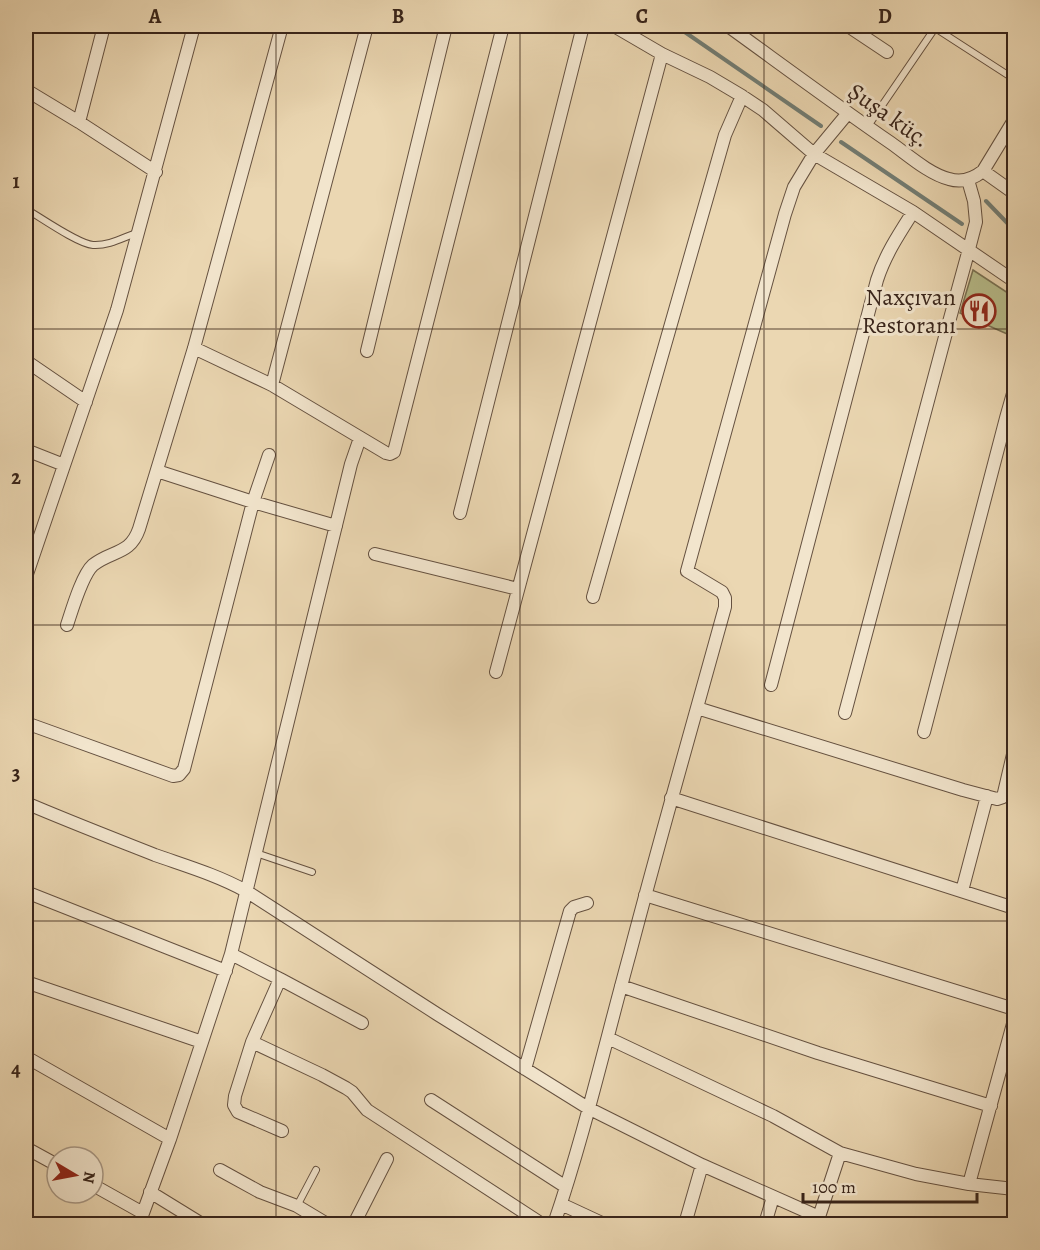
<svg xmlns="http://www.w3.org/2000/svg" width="1040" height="1250" viewBox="0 0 1040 1250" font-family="Alegreya,serif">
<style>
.green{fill:#b8be8c;stroke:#787153;stroke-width:1.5}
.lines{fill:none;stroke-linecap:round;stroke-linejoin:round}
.stream{stroke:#727d74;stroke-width:4}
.lane-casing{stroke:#655140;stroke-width:8}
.street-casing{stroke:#655140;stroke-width:14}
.lane{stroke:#f2e5cd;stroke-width:6}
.street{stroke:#f2e5cd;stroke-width:12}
.grid{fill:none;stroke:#38241a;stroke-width:1.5;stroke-opacity:0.55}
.labels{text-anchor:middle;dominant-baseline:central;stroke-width:6;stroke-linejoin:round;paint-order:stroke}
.street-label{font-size:24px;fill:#38241a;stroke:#f2e5cd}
.poi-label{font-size:24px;fill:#38241a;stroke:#f2e5cd;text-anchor:end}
.neatline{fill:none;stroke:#38241a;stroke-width:2}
.grid-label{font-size:20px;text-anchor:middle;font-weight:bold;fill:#38241a}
</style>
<rect width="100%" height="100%" fill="#ebd7b2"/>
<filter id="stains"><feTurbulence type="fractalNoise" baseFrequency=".00333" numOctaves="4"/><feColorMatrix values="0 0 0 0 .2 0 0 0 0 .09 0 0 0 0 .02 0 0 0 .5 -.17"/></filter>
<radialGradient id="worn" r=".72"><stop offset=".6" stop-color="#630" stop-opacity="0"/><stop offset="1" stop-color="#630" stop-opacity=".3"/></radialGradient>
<path class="green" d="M973,270L1014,297V337L960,313Z"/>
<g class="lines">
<path class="stream" d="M676,26L821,126
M841,142L962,224
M986,201L1014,230"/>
<g class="lane-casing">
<path id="lane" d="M932,26L1014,79
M868,126L935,28
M26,209C40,217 78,244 93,245C109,246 124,237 139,232
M256,853L312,872
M297,1206L316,1170"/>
</g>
<g class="street-casing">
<path id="street" d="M614,26L662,54L710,77L742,96L763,110L814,154L913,212L1014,281
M728,26C782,65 836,105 891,143C908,155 929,174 949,179C962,183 973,179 983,171L1014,120
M848,26L887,52
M26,90L79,122L156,172
M79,122L104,26
M983,171L1014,193
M194,348L272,385L386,453L390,454L394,452L503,26
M367,351L446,26
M26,361L86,402
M272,385L367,26
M26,450L64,465
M157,471L253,502L336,526
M460,513L583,26
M375,554L518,589
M26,577L117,310L194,26
M593,597L725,135L742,96
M67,625C72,610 82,575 93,565C112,550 130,555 139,529L194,348L282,26
M496,672L662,54
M771,685L877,280C885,255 899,234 913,212
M697,708L963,790L997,799L1003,797L1014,750
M845,713L946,333L969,249L976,222L974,201L968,180
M26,723L173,776L179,775L184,769L253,502L269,455
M924,732L1006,418L1014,390
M671,798L1014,908
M26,803C68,821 112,838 155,855C186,866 217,875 246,891L437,1014L588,1108L702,1165L819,1217
M962,891L987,796
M26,892L226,971
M645,895L1014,1009
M231,954L280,979L252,1042L322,1075L346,1088L352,1092L367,1110L542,1224
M280,979L362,1023
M26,982L202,1042
M621,986L818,1053L991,1106
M608,1038L773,1116L840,1153L916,1174L969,1184L1014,1189
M252,1042L235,1096L234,1105L238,1112L282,1131
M26,1057L170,1139
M525,1069L570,911L574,907L587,903
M431,1100L566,1187
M26,1148L57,1165
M220,1170L260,1192L297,1206L327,1224
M969,1184L1014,1020
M93,1185L143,1213
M150,1192L202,1224
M561,1204L604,1224
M817,1223L840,1153
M139,1224L170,1139L231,954L351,464L360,438
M354,1224L387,1159
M554,1224C584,1136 605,1044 630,953C660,838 693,723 725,607V598L722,592L687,571L785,214L794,187L814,154L848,113
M685,1224L702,1165
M765,1224L773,1197"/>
</g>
<use href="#lane" class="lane"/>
<use href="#street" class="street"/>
</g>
<path class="grid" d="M276,26V1224M520,26V1224M764,26V1224M26,329H1014M26,625H1014M26,921H1014"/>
<defs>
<g id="restaurant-ring" transform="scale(1.725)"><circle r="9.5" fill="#f2e5cd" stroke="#8f2418" stroke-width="1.5"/><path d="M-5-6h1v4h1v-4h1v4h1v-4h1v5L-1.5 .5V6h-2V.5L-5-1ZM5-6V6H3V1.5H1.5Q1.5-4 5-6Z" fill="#8f2418"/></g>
</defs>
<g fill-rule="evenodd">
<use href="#restaurant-ring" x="979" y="311"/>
</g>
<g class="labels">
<g class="street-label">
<text transform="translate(889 115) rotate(35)">Şuşa küç.</text>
</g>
<g class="poi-label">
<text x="956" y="297">Naxçıvan<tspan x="956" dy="28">Restoranı</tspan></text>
</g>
</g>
<rect width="1040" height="1250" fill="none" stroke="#ebd7b2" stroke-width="66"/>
<g transform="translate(75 1175) rotate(100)"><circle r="28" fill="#f2e5cd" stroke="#a89885" stroke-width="1.5"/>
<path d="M0-4.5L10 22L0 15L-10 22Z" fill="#8f2418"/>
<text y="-9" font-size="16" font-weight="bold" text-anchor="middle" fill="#38241a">N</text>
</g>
<path d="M803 1193v9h174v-9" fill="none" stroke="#38241a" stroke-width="3"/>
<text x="812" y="1193" font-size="18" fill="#38241a" stroke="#f2e5cd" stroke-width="4.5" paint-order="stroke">100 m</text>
<rect x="33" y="33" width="974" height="1184" class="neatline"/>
<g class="grid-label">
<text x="155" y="23">A</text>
<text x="398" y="23">B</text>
<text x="642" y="23">C</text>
<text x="885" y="23">D</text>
<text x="16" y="188">1</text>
<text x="16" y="484">2</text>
<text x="16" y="780">3</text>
<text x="16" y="1076">4</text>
</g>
<rect width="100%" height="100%" filter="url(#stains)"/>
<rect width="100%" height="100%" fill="url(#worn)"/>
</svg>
